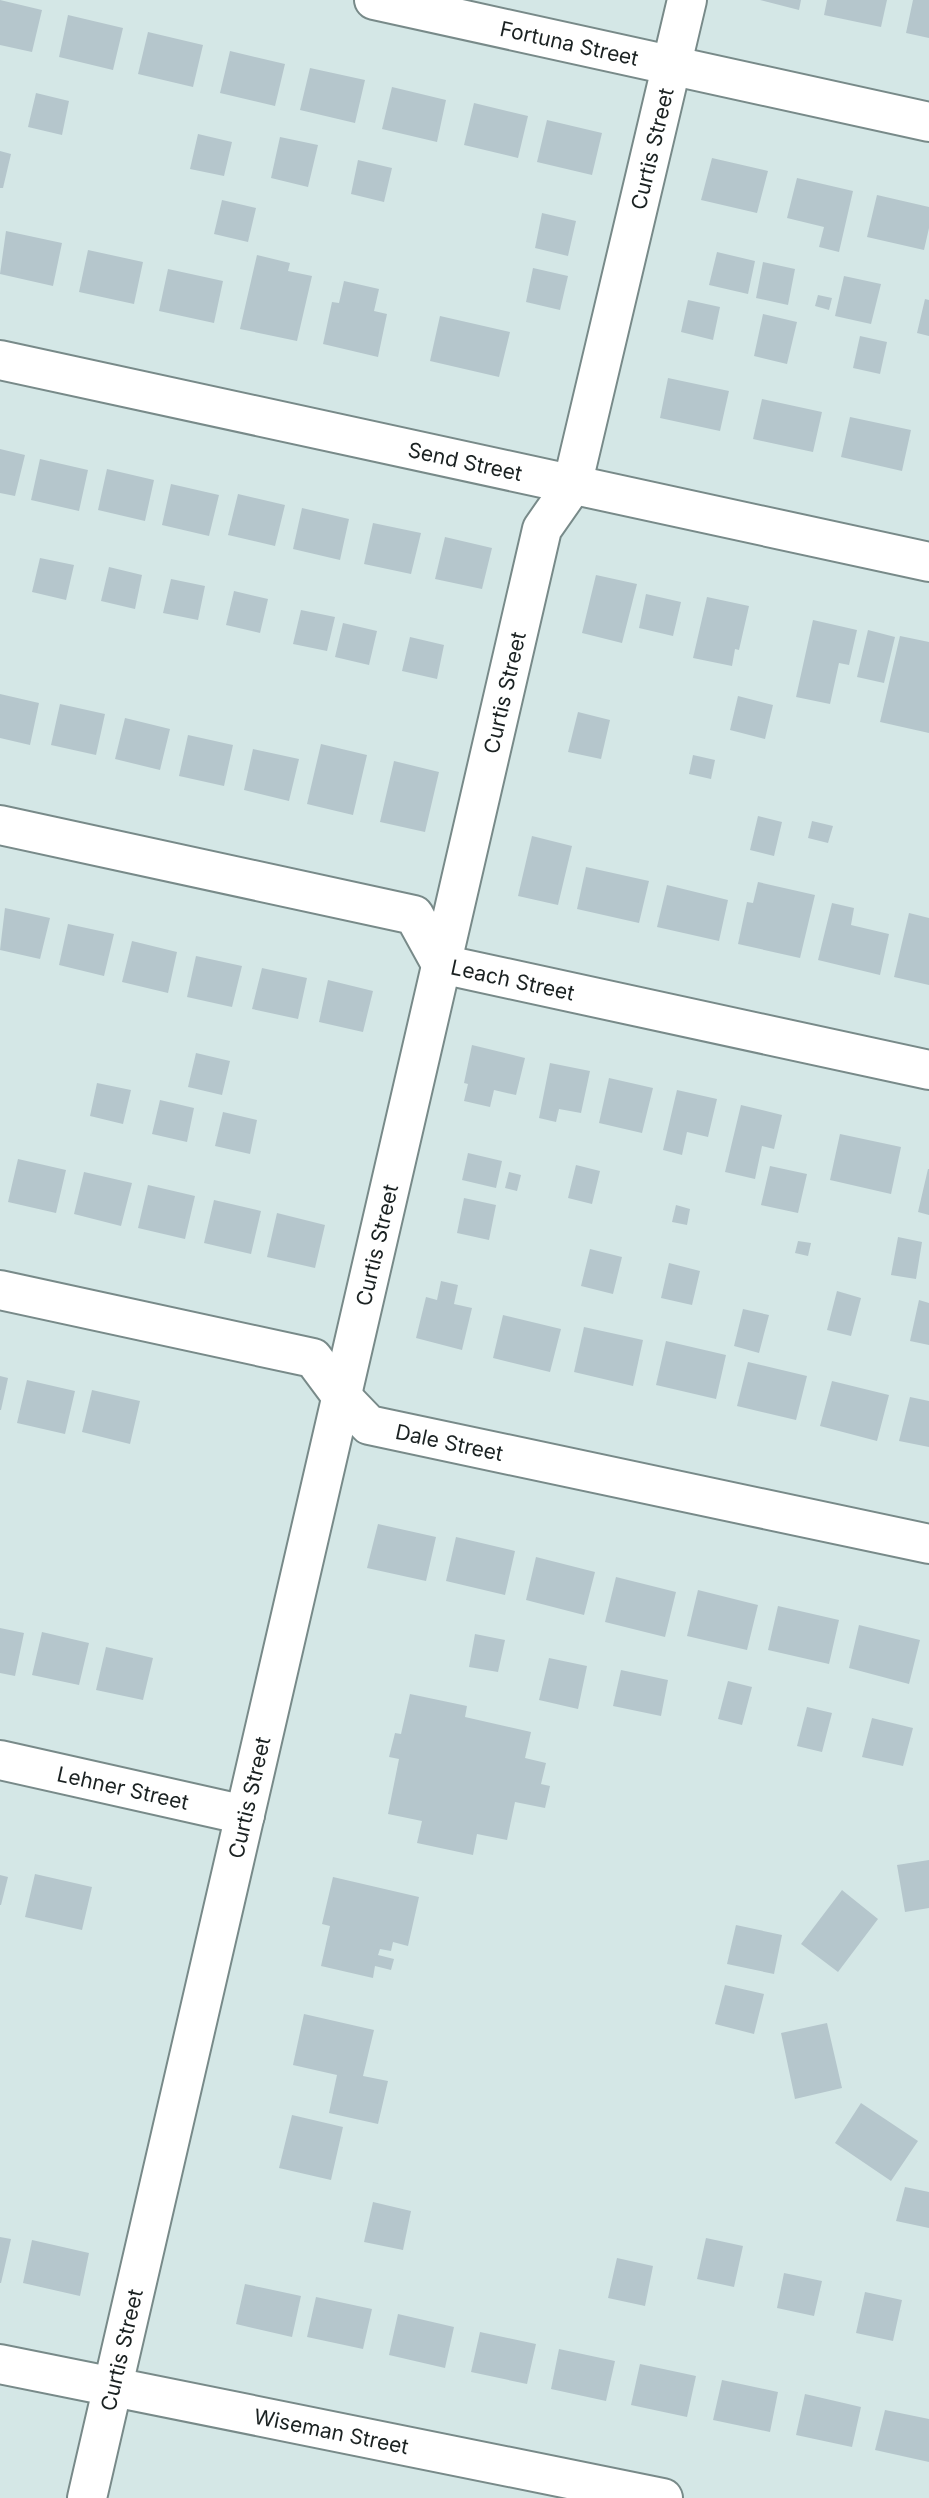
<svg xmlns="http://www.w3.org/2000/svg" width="929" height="2498" viewBox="0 0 929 2498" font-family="Inter,sans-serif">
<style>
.building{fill:#b5c6cc}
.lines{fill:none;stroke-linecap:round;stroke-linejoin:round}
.minor-casing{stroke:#788a89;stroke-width:42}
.minor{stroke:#fff;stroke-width:38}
.labels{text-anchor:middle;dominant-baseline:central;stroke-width:5;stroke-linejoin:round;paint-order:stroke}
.street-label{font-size:21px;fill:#1a2121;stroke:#e1f5f4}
</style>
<rect width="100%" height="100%" fill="#d4e7e6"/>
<path class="building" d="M0,0L42,10L32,52L0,45Z
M760,0H801L799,10Z
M827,0H887L881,27L824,15Z
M913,0H929V38L906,33Z
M68,15L123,28L113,70L59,57Z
M148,32L203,45L193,87L138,74Z
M230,51L285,64L275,106L220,93Z
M310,68L365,80L355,123L300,110Z
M392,87L446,100L437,142L382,129Z
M36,93L69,101L62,135L28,127Z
M474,103L528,116L518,158L464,145Z
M547,120L602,133L592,175L537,162Z
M198,134L232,142L224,176L190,169Z
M280,137L318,145L308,187L271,178Z
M0,151L11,154L3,188H0Z
M712,158L768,171L757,213L701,200Z
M358,160L392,168L384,202L351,194Z
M797,178L853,191L839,252L819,247L824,227L787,218Z
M877,195L929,207V228L924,250L867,237Z
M222,200L256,208L248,242L214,234Z
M542,213L576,221L568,256L535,248Z
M6,231L62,243L53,286L0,274Z
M88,250L143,262L134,304L79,292Z
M717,252L755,261L748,294L709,285Z
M257,255L290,263L288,271L312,276L297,341L240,329Z
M763,262L795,269L788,305L756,298Z
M533,268L568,276L560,310L526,302Z
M168,269L223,281L214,323L159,311Z
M844,276L881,284L871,324L835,316Z
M344,281L379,289L374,311L387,314L378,357L323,344L332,302L339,303Z
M818,295L832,298L829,310L815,306Z
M925,299L929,300V336L917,333Z
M688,300L720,307L713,340L681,332Z
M763,314L797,322L787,364L754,356Z
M440,316L510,332L499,377L430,361Z
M860,336L887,342L880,374L853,368Z
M668,378L729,391L720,431L660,418Z
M762,399L822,412L813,452L753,439Z
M850,417L911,430L902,471L841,457Z
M0,449L25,455L15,496L0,493Z
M40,459L88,470L79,511L31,500Z
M107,469L154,480L145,521L98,510Z
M171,484L219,495L209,536L162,525Z
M238,494L285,505L275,546L228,535Z
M302,508L349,519L340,560L293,549Z
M373,523L421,533L411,574L364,564Z
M445,537L492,548L482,589L435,579Z
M40,558L74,565L66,600L32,592Z
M109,567L142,575L135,609L101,601Z
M596,575L637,584L622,643L582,633Z
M171,579L205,586L198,620L163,613Z
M234,591L268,599L260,633L226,625Z
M646,594L681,602L673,636L639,628Z
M707,597L749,606L739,650L735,649L732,666L693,658Z
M301,610L335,617L327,651L293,644Z
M813,620L857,630L849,665L839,663L830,704L796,697Z
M343,623L377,631L369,665L335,657Z
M868,630L895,637L884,683L857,677Z
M900,636L929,642V733L880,722Z
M410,637L444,645L437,679L402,671Z
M0,694L39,703L30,745L0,738Z
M738,696L773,705L765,739L730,730Z
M60,704L105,714L96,755L51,745Z
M578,712L610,720L601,759L568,752Z
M125,718L170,729L160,770L115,759Z
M188,735L233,745L224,786L179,776Z
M321,744L367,755L353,815L307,804Z
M253,749L299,759L289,801L244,790Z
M693,755L715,760L711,779L689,774Z
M394,761L439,772L425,832L380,822Z
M758,816L782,822L774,856L750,850Z
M812,821L833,826L828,843L808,838Z
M532,836L572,846L558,905L518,896Z
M586,867L649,881L639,923L577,909Z
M758,882L815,895L800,958L738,944L747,902L753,903Z
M667,885L728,900L719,941L657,927Z
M832,903L854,908L851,925L889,934L880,975L818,960Z
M5,908L50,918L40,959L0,950Z
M909,913L929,918V985L894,977Z
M68,924L114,934L104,976L59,965Z
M132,941L177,952L168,993L122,982Z
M196,956L242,966L232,1007L187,997Z
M262,968L307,978L298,1019L252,1009Z
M328,980L373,991L363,1032L319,1022Z
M472,1045L525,1058L516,1095L494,1090L490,1107L464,1101L468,1084L464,1083Z
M196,1053L230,1061L222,1095L188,1087Z
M550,1063L590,1071L581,1113L559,1109L556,1122L539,1118Z
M609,1078L653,1088L642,1133L599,1123Z
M97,1083L131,1090L123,1124L90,1116Z
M677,1090L717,1099L708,1137L687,1132L682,1155L663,1150Z
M160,1100L194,1108L187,1142L152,1134Z
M741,1105L782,1115L774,1149L762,1146L755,1179L725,1172Z
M223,1112L257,1120L250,1154L215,1146Z
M840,1134L901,1147L891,1194L830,1180Z
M468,1153L502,1161L496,1188L462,1180Z
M18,1159L66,1170L56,1213L8,1202Z
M576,1165L600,1171L592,1204L568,1198Z
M770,1166L807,1174L798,1213L761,1205Z
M928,1169H929V1215L918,1212Z
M84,1172L132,1183L121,1226L74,1214Z
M509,1172L521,1175L517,1191L505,1188Z
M148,1185L195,1196L185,1239L138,1228Z
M464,1198L496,1205L489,1240L457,1233Z
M214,1200L261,1211L251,1254L204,1243Z
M676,1205L690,1209L687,1225L672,1222Z
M277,1213L325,1225L315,1268L267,1257Z
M898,1237L922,1242L916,1279L891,1275Z
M798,1241L811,1243L808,1256L795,1253Z
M590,1249L622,1257L613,1294L581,1286Z
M669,1263L700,1271L692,1305L661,1298Z
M441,1281L458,1285L454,1304L472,1308L462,1350L416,1338L426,1297L437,1300Z
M837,1291L861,1298L851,1336L827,1330Z
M919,1300L929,1303V1345L910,1341Z
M743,1309L769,1315L759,1353L734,1346Z
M503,1315L561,1329L550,1372L493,1358Z
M584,1327L643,1340L633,1386L574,1372Z
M666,1341L726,1355L716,1399L656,1385Z
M748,1362L807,1376L796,1420L737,1406Z
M0,1376L8,1378L1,1410H0Z
M27,1380L75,1391L65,1434L17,1423Z
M832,1381L889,1395L877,1441L820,1426Z
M92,1390L140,1401L130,1444L82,1432Z
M910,1397L929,1401V1447L899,1441Z
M378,1524L436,1537L426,1581L367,1568Z
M456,1537L515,1551L505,1595L446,1581Z
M536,1557L595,1572L584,1615L526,1600Z
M616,1577L676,1592L665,1637L605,1622Z
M698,1590L758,1605L747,1650L687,1636Z
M778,1606L839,1620L829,1664L768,1650Z
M859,1625L920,1640L909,1684L849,1668Z
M0,1628L24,1633L15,1676L0,1673Z
M42,1632L89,1643L79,1685L32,1675Z
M475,1634L505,1640L498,1672L469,1667Z
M106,1647L153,1658L143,1700L96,1690Z
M549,1658L587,1666L578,1709L539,1700Z
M621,1670L668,1680L661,1716L613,1706Z
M728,1681L752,1687L742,1725L718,1719Z
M410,1694L467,1706L465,1717L531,1732L525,1758L546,1763L541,1784L550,1786L545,1808L515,1802L507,1840L477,1834L473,1855L417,1843L422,1821L388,1814L399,1759L389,1757L395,1733L401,1734Z
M807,1707L832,1713L822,1752L797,1746Z
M872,1718L913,1728L903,1766L862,1757Z
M929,1860V1908L905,1912L897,1865Z
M35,1874L92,1887L82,1930L25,1917Z
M0,1875L8,1877L1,1905H0Z
M333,1877L419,1897L408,1946L393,1942L391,1951L380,1949L378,1955L394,1959L391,1970L375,1966L373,1978L321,1966L330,1926L322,1924Z
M842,1890L878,1919L838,1972L801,1944Z
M736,1925L782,1935L774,1974L727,1964Z
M725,1985L764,1994L754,2034L715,2024Z
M304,2014L374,2030L363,2076L388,2081L378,2124L329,2113L337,2075L293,2065Z
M827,2023L842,2088L795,2099L781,2033Z
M861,2103L918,2141L891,2181L835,2143Z
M292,2115L343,2127L331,2180L279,2168Z
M905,2187L929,2192V2228L896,2221Z
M373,2202L411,2211L403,2250L364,2242Z
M0,2237L11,2239L1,2283H0Z
M706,2238L743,2246L734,2287L697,2279Z
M32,2240L89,2253L80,2296L23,2283Z
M617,2258L653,2266L645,2306L608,2298Z
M784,2273L822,2281L814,2316L777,2308Z
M245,2284L301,2296L292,2337L236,2324Z
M865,2292L902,2300L893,2341L856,2333Z
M316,2297L372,2309L363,2349L307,2337Z
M398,2314L454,2327L445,2368L389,2355Z
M480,2332L536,2344L527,2384L471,2372Z
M559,2349L615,2361L606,2401L551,2389Z
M640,2364L696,2376L687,2417L631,2405Z
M722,2380L778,2392L770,2432L713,2420Z
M805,2394L861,2407L852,2447L796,2435Z
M885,2410L929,2419V2462L875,2450Z"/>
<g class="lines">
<g class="minor-casing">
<g id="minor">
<path id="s1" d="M374,0L929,122"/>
<path id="s2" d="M0,360L929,562"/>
<path id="s3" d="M0,825L414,915L441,964L929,1070"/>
<path id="s4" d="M0,1290L313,1358L342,1397L369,1425L929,1544"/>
<path id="s5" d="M0,1760L245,1815"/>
<path id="s6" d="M0,2364L663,2498"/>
<path id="s7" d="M87,2498L542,529L572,486L687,0"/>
</g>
</g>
<use href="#minor" class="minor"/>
</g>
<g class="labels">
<g class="street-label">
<text stroke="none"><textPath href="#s1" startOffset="200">Fortuna Street</textPath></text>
<text stroke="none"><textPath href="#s7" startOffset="2420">Curtis Street</textPath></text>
<text stroke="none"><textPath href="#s2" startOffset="476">Send Street</textPath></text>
<text stroke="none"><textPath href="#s7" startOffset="1853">Curtis Street</textPath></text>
<text stroke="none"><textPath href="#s3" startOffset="553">Leach Street</textPath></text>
<text stroke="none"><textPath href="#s7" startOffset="1286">Curtis Street</textPath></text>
<text stroke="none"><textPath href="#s4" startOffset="490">Dale Street</textPath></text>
<text stroke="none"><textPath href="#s5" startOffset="126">Lehner Street</textPath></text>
<text stroke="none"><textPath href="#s7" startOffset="719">Curtis Street</textPath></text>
<text stroke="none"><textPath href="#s7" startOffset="152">Curtis Street</textPath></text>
<text stroke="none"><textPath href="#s6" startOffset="338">Wiseman Street</textPath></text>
</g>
</g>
</svg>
